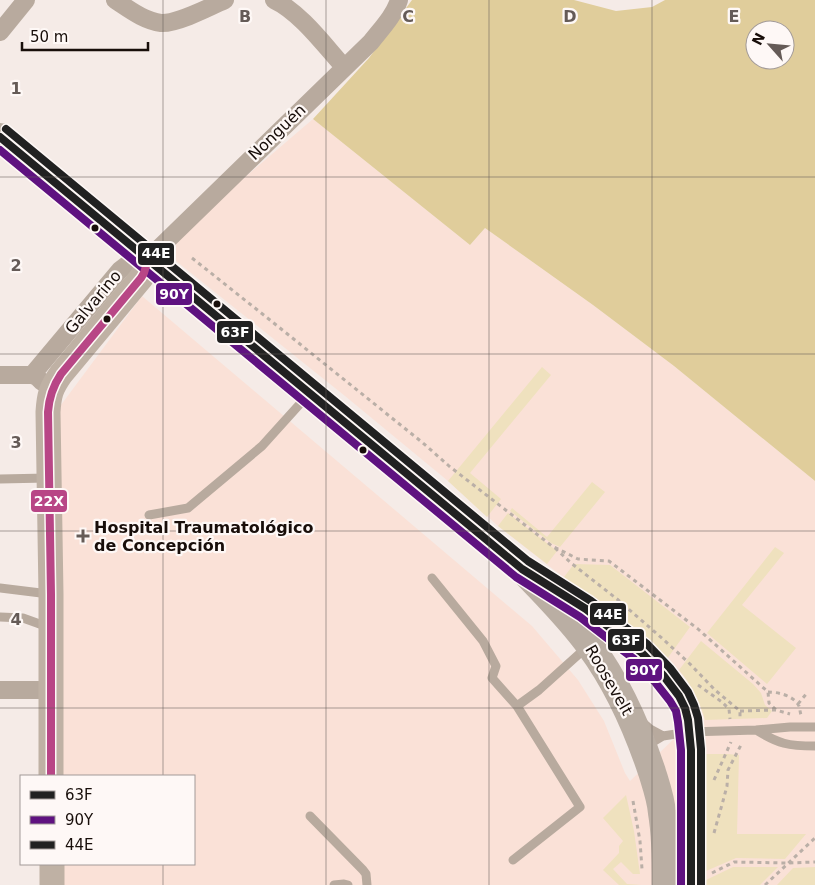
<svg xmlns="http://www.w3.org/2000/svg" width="815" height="885" viewBox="0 0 815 885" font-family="'DejaVu Sans',sans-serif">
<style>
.built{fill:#fae1d7}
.green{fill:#efe1be}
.forest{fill:#e0cd9b;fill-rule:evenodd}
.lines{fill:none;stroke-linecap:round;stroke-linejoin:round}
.path{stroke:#baafa7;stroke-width:3;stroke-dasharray:4 4;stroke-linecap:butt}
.lane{stroke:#b8aa9e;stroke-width:9}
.street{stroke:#b8aa9e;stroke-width:18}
.secondary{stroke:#bfb1a4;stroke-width:25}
.primary{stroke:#baaea3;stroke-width:28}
.bus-1-casing{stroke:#fef8f6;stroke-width:11}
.bus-2-casing{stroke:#fef8f6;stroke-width:11}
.bus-3-casing{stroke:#fef8f6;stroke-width:11}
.bus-4-casing{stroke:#fef8f6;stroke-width:11}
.bus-1{stroke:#212121;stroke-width:8}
.bus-2{stroke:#5f1280;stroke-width:8}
.bus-3{stroke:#212121;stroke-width:8}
.bus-4{stroke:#b84686;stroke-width:8}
.grid{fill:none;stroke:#655b57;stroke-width:1;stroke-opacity:0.55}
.bus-dot{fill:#180e0a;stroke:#fef8f6;stroke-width:2}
.poi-dot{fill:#655b57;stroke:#fef8f6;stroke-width:2}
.labels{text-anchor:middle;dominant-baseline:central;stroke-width:4.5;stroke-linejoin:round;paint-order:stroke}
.street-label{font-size:16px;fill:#180e0a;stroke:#fef8f6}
.poi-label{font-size:16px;font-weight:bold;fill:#180e0a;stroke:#fef8f6;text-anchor:start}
.grid-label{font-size:16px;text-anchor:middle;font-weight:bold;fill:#655b57;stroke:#fef8f6;stroke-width:4.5;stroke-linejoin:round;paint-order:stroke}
.line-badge{stroke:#fef8f6;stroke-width:2}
.badge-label{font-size:14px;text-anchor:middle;font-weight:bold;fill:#fff}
</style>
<rect width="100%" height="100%" fill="#f5ebe7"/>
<path class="built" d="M313,119L470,245L485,228L593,305L674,366L815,481V885H59L58,864H194V776H58V409L142,296L532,626L578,680L604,721L625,773L630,781L702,712L688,681L667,659L498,526L448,481L345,396L161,249Z"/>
<path class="green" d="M542,367L551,375L470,473L501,499L487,517L448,481Z
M592,482L605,492L560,547L551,543L510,511L512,508L547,537Z
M508,513L557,551L547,564L498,526Z
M775,547L784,553L742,605L796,648L767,684L707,633Z
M574,564L610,565L690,627L667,659L564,577Z
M701,641L753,684L761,693L765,705L772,711L767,718L705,720C700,702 691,684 679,670Z
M705,754H727L739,755L737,834H806L785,859L736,858L706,871Z
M626,795L634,831L640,874H633L621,862L613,869L627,884L641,885H619L603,870L619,853V846L623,841L603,818Z
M733,867H778L760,885H706V880Z
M815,867V885H777L793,868Z"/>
<path class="forest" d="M412,0H574L616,11L652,7L665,0H815V481L674,366L593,305L485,228L470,245L313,119L369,58ZM755,30H785V60H755Z"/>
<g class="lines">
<path class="path" d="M192,258L270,320L423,443L449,466L552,546L578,559L609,561L698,629L768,692L769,703L776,710
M555,548L571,563L617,599L664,640L690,664L715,690L740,711V719
M698,685L722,702L729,709L730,719
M768,692C779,692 794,696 799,706C800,709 800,712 801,715
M798,704L807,693
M740,711L776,710L790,714
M714,780L731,742
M633,801L640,841L642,869
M714,833L723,801L727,786L728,770L741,745V742
M712,873L734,862L787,863L815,862
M765,885L815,838"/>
<path class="lane" d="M0,479L47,478
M149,515L188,508L262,446L308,395
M432,578L483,641L496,666L492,678L517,706L580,807L513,860
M0,588L49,594
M0,617L23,618L48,627
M517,706L539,690L588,646
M642,722L650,729L663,736
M756,730C779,744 788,746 815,746
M648,749L653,742L663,736L689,732L756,730L790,727H815
M310,816L363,870L366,874L367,885
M334,885L344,884L348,885"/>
<path class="street" d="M115,0C129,9 144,21 161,23C177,24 210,7 225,0
M274,0C300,12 325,46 344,67
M0,32L26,0
M0,375H32L37,377L42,382
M32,375L120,270C128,263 137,259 148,259L371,42C381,29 394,16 399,0
M0,690H51"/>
<path class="secondary" d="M51,776V594L48,412C49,395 51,388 61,374L141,278L144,273L148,259
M52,864V885"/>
<path class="primary" d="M0,137L522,569C545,594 570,618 590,646C618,684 637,727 652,772C656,785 661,799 662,813C666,836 666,861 666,885
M555,589L586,609L641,652L673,687L685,708L688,720L691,750V885"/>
<g class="bus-1-casing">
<path id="bus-1" d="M0,137L522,569L586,609L641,652L663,675L679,696L685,708L688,720L691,750V885"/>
</g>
<g class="bus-2-casing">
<path id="bus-2" d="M0,150L516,577L580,617L634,659L655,682L670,701L676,711L678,722L681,750V885"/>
</g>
<g class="bus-3-casing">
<path id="bus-3" d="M6,129L528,561L591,601L647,644L670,668L688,692L694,705L698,718L701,749V885"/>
</g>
<g class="bus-4-casing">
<path id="bus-4" d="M51,776V594L48,412C49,397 53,386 61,374L141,278L144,273L148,259"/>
</g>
<use href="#bus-1" class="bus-1"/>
<use href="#bus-2" class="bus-2"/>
<use href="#bus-3" class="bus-3"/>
<use href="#bus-4" class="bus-4"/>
</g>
<path class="grid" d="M163,0V776M326,0V885M489,0V885M652,0V885M0,177H815M0,354H815M0,531H815M0,708H815M163,864V885"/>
<g class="bus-dot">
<circle cx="95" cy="228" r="4.5"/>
<circle cx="217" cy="304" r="4.5"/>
<circle cx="107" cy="319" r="4.5"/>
<circle cx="363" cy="450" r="4.5"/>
</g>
<path class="poi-dot" d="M80.5 528.5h5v5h5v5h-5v5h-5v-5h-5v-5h5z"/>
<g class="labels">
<g class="street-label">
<text transform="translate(277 132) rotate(-44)">Nonguén</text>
<text transform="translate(93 302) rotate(-50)">Galvarino</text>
<text transform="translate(609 680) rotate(60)">Roosevelt</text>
</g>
<g class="poi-label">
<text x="94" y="527">Hospital Traumatológico<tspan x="94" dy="18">de Concepción</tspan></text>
</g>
</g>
<g class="grid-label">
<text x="245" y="22">B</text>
<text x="408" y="22">C</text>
<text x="570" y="22">D</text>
<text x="734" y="22">E</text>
<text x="16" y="94">1</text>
<text x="16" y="271">2</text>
<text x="16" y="448">3</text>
<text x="16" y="625">4</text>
</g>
<g class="line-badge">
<rect x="137" y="242" width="38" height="24" rx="5" fill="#212121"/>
<rect x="155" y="282" width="38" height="24" rx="5" fill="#5f1280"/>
<rect x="216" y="320" width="38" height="24" rx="5" fill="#212121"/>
<rect x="30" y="489" width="38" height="24" rx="5" fill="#b84686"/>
<rect x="589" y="602" width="38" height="24" rx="5" fill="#212121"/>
<rect x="607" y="628" width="38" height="24" rx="5" fill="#212121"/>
<rect x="625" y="658" width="38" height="24" rx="5" fill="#5f1280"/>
</g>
<g class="badge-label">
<text x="156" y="258">44E</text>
<text x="174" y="299">90Y</text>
<text x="235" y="337">63F</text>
<text x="49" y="506">22X</text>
<text x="608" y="619">44E</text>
<text x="626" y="645">63F</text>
<text x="644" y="675">90Y</text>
</g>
<rect x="20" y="775" width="175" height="90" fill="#fef8f6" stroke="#a29a98"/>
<rect x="30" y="791" width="25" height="8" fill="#212121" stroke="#a29a98"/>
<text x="65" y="800" font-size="15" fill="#180e0a">63F</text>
<rect x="30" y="816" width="25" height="8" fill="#5f1280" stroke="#a29a98"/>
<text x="65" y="825" font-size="15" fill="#180e0a">90Y</text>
<rect x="30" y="841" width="25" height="8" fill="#212121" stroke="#a29a98"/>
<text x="65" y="850" font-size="15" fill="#180e0a">44E</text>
<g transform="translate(770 45) rotate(297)"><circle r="24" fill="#fef8f6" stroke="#a29a98"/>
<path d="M0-4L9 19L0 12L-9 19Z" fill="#655b57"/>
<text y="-8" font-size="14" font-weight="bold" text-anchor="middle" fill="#180e0a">N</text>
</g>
<path d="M22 42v8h126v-8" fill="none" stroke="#180e0a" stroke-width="2.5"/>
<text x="30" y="42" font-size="15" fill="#180e0a" stroke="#fef8f6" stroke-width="4" paint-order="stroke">50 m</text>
</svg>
